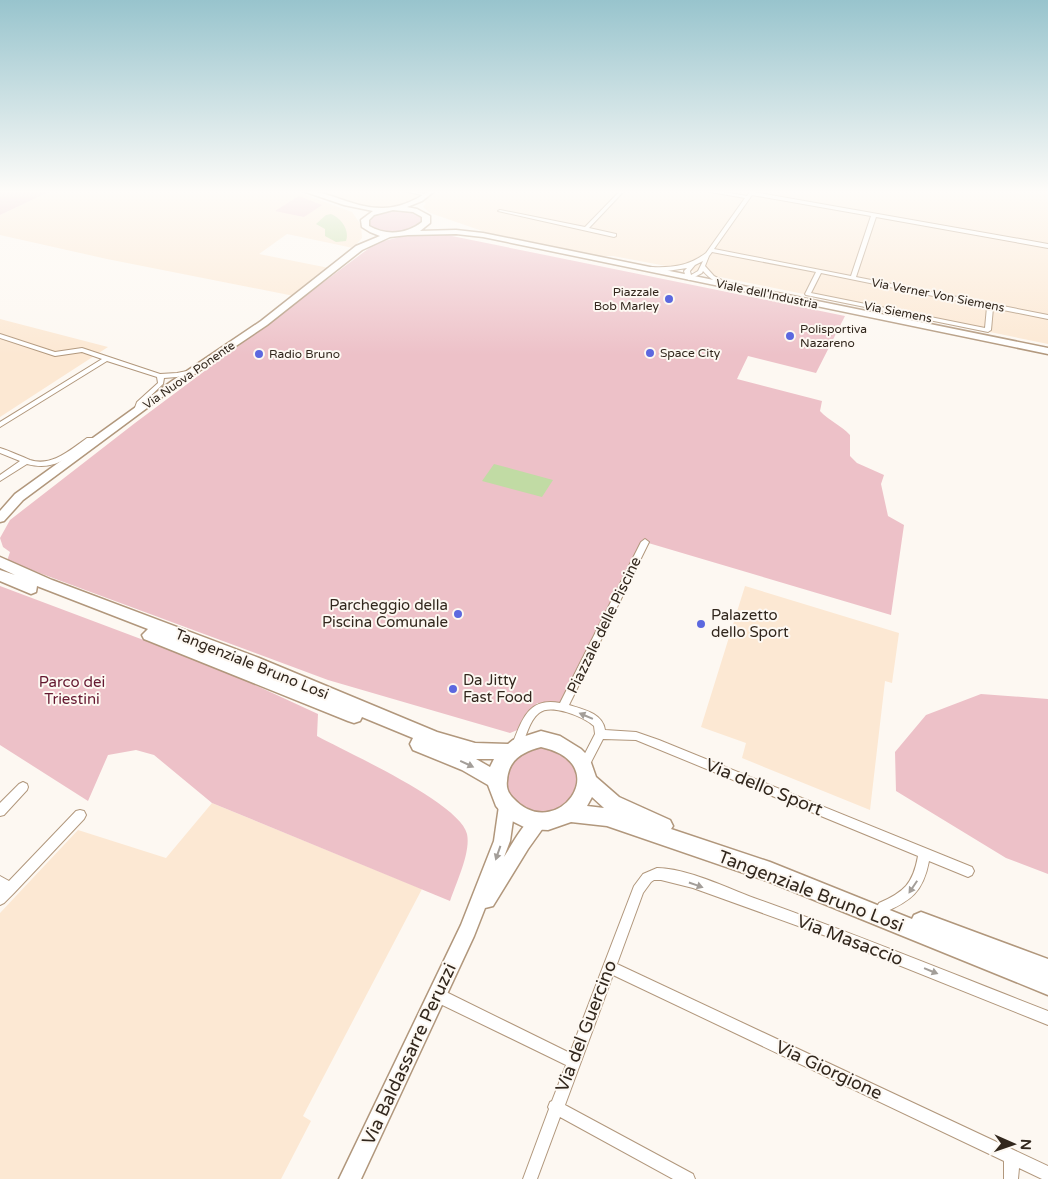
<svg xmlns="http://www.w3.org/2000/svg" width="1048" height="1179" viewBox="0 0 1048 1179" font-family="'Varela Round',sans-serif">
<style>
.built{fill:#fce8d3}
.green{fill:#edc1c8}
.water{fill:#c1dba4}
.lines{fill:none;stroke-linecap:round;stroke-linejoin:round}
.street-casing{stroke:#b1977c;stroke-width:2}
.secondary-casing{stroke:#b1977c;stroke-width:3}
.primary-casing{stroke:#b1977c;stroke-width:3}
.street{fill:#fff;fill-rule:evenodd}
.secondary{fill:#fff;fill-rule:evenodd}
.primary{fill:#fff;fill-rule:evenodd}
.oneway{fill:#a39e99}
.poi-dot{fill:#5c68df;stroke:#fdf8f2;stroke-width:2}
.labels{text-anchor:middle;dominant-baseline:central;stroke-width:4;stroke-linejoin:round;paint-order:stroke}
.far-poi-label{font-size:12px;fill:#32271d;stroke:#fdf8f2;text-anchor:start}
.far-street-label{font-size:12px;fill:#32271d;stroke:#fdf8f2}
.poi-label{font-size:15px;fill:#32271d;stroke:#fdf8f2;text-anchor:start}
.street-label{font-size:15px;fill:#32271d;stroke:#fdf8f2}
.park-label{font-size:15px;fill:#641830;stroke:#fdf8f2}
.near-street-label{font-size:18px;fill:#32271d;stroke:#fdf8f2}
</style>
<rect width="100%" height="100%" fill="#fdf8f2"/>
<path class="built" d="M53,190H292L352,212L361,225L362,238L353,248L287,234L259,254L329,268L294,296L107,259L0,235V215Z
M317,190H1048V344L666,266L613,256H598L494,235L430,213L423,207L426,203L412,200L403,205L378,208L330,197Z
M0,319L108,347L0,417Z
M745,586L899,633L892,683L885,681L870,810L742,758L746,743L701,727Z
M212,803L422,889L303,1116L311,1121L281,1179H0V913L78,830L166,858Z"/>
<path class="green" d="M0,190H53L0,215Z
M299,196L322,205L304,217L275,211Z
M396,210L413,211L423,217V221C412,232 379,241 369,223L373,216Z
M437,233L845,316L816,373L748,356L737,379L822,401L820,411C829,421 841,425 850,435V456L857,463L884,475L881,484L888,516L904,525L891,615L645,542L561,703H537L525,727L510,733L328,680L7,561L10,552L3,547L0,538L10,520L135,423L376,243L400,237Z
M0,586L218,668L318,714L317,736C348,753 460,803 467,834C471,852 456,883 450,901L212,803L154,755L136,750L108,755L88,801L0,745Z
M981,694L1048,699V874L1006,858L896,791L895,752L926,715Z
M541,746C547,748 558,749 563,753C602,783 557,832 520,804C509,796 505,790 507,776C509,754 523,753 541,746Z"/>
<path class="water" d="M331,214C341,218 350,230 346,241L336,242L325,236V229L316,224L326,215Z
M494,464L553,480L542,497L482,481Z"/>
<g class="lines">
<g class="street-casing">
<path id="street" d="M398,190H407L429,195L427,196Z
M621,190H625L589,228L616,234V236L614,237L498,211L500,210L585,227Z
M703,190H712L747,196L751,190H755L754,192L1048,244V248L876,217L856,277L1048,315V319L993,308L991,330L988,332L806,295L805,294L816,272L712,252L709,256L705,266L714,276L731,285V287C720,286 710,279 703,271L702,273L689,280L686,278L684,271L687,268L667,271L649,270L648,269L651,267C672,268 689,266 706,253L745,198L705,191ZM752,195L871,216L851,276L714,249ZM703,261L698,271L691,275L690,271L695,265ZM821,273L987,307L985,328L811,293Z
M0,334L55,352L82,348L160,374L177,373L192,370L195,372L177,377L164,378L163,384L142,404L139,413L136,415L133,413L137,402L158,383L157,377L107,361L0,427V422L102,359L82,352L55,356L0,338Z
M87,438H96L100,440L99,442C91,443 87,445 80,450C61,462 50,470 27,464L0,481V475L20,461L0,453V448C10,451 20,456 30,460C52,467 70,450 87,438Z
M645,539L649,542L569,705C582,709 603,713 605,730L636,732L659,740L972,867L974,871L972,875L968,877L929,861C923,892 911,901 883,913L879,911L877,907L879,903C904,892 913,884 918,856L636,740L603,739L588,768L584,770L580,768L579,765L595,734L594,726C584,717 551,703 539,713C529,721 526,737 521,748L517,750L513,748L512,745C522,720 528,697 560,703L641,542Z
M23,782L27,784L28,787L27,790L4,815L0,816V803L19,784Z
M80,810L84,811L86,815L84,819L14,893L4,903L0,905V876L9,881L76,811Z
M657,868C686,868 727,888 754,898C853,933 950,973 1048,1011V1025L826,936L693,888L661,880H654L651,882L643,893L617,964L1048,1166V1179H1042L1019,1168L1018,1179H1004V1161L613,975L565,1105L693,1174L695,1179H673L560,1117L537,1179H523L549,1109L548,1107L550,1102L552,1101L566,1065L432,1000L431,995L432,990L437,989L442,990L570,1053L634,886L643,874Z"/>
</g>
<g class="secondary-casing">
<path id="secondary" d="M300,190C328,190 354,209 383,208C394,208 406,204 416,199C424,195 427,190 436,190L422,201L407,207L417,209L430,216V223L420,231L456,230L483,233L1048,348V354L483,237L456,234L408,235L390,237L362,250L267,325L178,385L23,500L4,521L0,522V511L15,494L172,381L261,321L356,246L380,236L370,232L362,227L361,220L373,211L344,205ZM393,210L413,212L422,217V222C407,234 386,236 369,226V220L374,215Z
M507,799L513,801L515,806L510,841L504,857C513,843 524,820 540,813L546,816L548,821L528,849L493,906L485,908L474,936L361,1179H339L461,925L494,841L499,806L501,801Z"/>
</g>
<g class="primary-casing">
<path id="primary" d="M0,557L52,580L259,658L437,732L475,743L508,744L513,740L541,731L560,736L581,749L589,757L596,777L619,797L670,820L673,826L671,829L770,862L912,919L914,915L921,912L1048,959V995L770,882L607,826L571,822L548,830L528,829L506,818L496,806L488,785L462,770L413,750L410,744L413,738L362,717L360,721L354,723L348,721L144,639L142,635L148,629L37,586L36,592L31,594L0,581V570L15,575L0,568ZM541,747C618,764 555,845 513,798C508,793 506,787 507,781C508,760 522,752 541,747ZM476,759H494L490,767ZM592,797L604,808L587,806Z"/>
</g>
<use href="#street" class="street"/>
<use href="#secondary" class="secondary"/>
<use href="#primary" class="primary"/>
</g>
<defs><path id="oneway-solid" d="M-6-.8H1V-3.2L6.5 0L1 3.2V.8H-6Z" transform="scale(1.25)"/></defs>
<g class="oneway">
<use href="#oneway-solid" transform="translate(586 716) rotate(-157)"/>
<use href="#oneway-solid" transform="translate(467 764) rotate(25)"/>
<use href="#oneway-solid" transform="translate(498 853) rotate(109)"/>
<use href="#oneway-solid" transform="translate(696 885) rotate(19)"/>
<use href="#oneway-solid" transform="translate(913 887) rotate(124)"/>
<use href="#oneway-solid" transform="translate(931 971) rotate(22)"/>
</g>
<linearGradient id="sky" x2="0" y2="1"><stop stop-color="#98c4cd"/><stop offset="0.54" stop-color="#fefcf9"/><stop offset="1" stop-color="#fefcf9" stop-opacity="0"/></linearGradient>
<rect width="1048" height="355" fill="url(#sky)"/>
<g class="poi-dot">
<circle cx="669" cy="299" r="5"/>
<circle cx="790" cy="336" r="5"/>
<circle cx="650" cy="353" r="5"/>
<circle cx="259" cy="354" r="5"/>
<circle cx="458" cy="614" r="5"/>
<circle cx="701" cy="624" r="5"/>
<circle cx="453" cy="689" r="5"/>
</g>
<g class="labels">
<g class="far-poi-label">
<text x="659" y="292" text-anchor="end">Piazzale<tspan x="659" dy="14">Bob Marley</tspan></text>
<text x="800" y="329">Polisportiva<tspan x="800" dy="14">Nazareno</tspan></text>
<text x="660" y="353">Space City</text>
<text x="269" y="354">Radio Bruno</text>
</g>
<g class="far-street-label">
<text transform="translate(767 294) rotate(12)">Viale dell'Industria</text>
<text transform="translate(938 295) rotate(11)">Via Verner Von Siemens</text>
<text transform="translate(898 312) rotate(11)">Via Siemens</text>
<text transform="translate(189 375) rotate(-35)">Via Nuova Ponente</text>
</g>
<g class="poi-label">
<text x="448" y="605" text-anchor="end">Parcheggio della<tspan x="448" dy="17">Piscina Comunale</tspan></text>
<text x="711" y="615">Palazetto<tspan x="711" dy="17">dello Sport</tspan></text>
<text x="463" y="680">Da Jitty<tspan x="463" dy="17">Fast Food</tspan></text>
</g>
<g class="street-label">
<text transform="translate(604 625) rotate(-64)">Piazzale delle Piscine</text>
<text transform="translate(252 664) rotate(22)">Tangenziale Bruno Losi</text>
</g>
<g class="park-label">
<text x="72" y="682">Parco dei<tspan x="72" dy="17">Triestini</tspan></text>
</g>
<g class="near-street-label">
<text transform="translate(764 787) rotate(22)">Via dello Sport</text>
<text transform="translate(811 891) rotate(21)">Tangenziale Bruno Losi</text>
<text transform="translate(850 940) rotate(21)">Via Masaccio</text>
<text transform="translate(586 1026) rotate(-69)">Via del Guercino</text>
<text transform="translate(409 1054) rotate(-65)">Via Baldassarre Peruzzi</text>
<text transform="translate(829 1070) rotate(25)">Via Giorgione</text>
</g>
</g>
<g transform="translate(1013 1144) rotate(92)" stroke="#fdf8f2" stroke-width="4" paint-order="stroke">
<path d="M0-4L9 19L0 12L-9 19Z" fill="#32271d"/>
<text y="-8" font-size="14" font-weight="bold" text-anchor="middle" fill="#32271d">N</text>
</g>
</svg>
